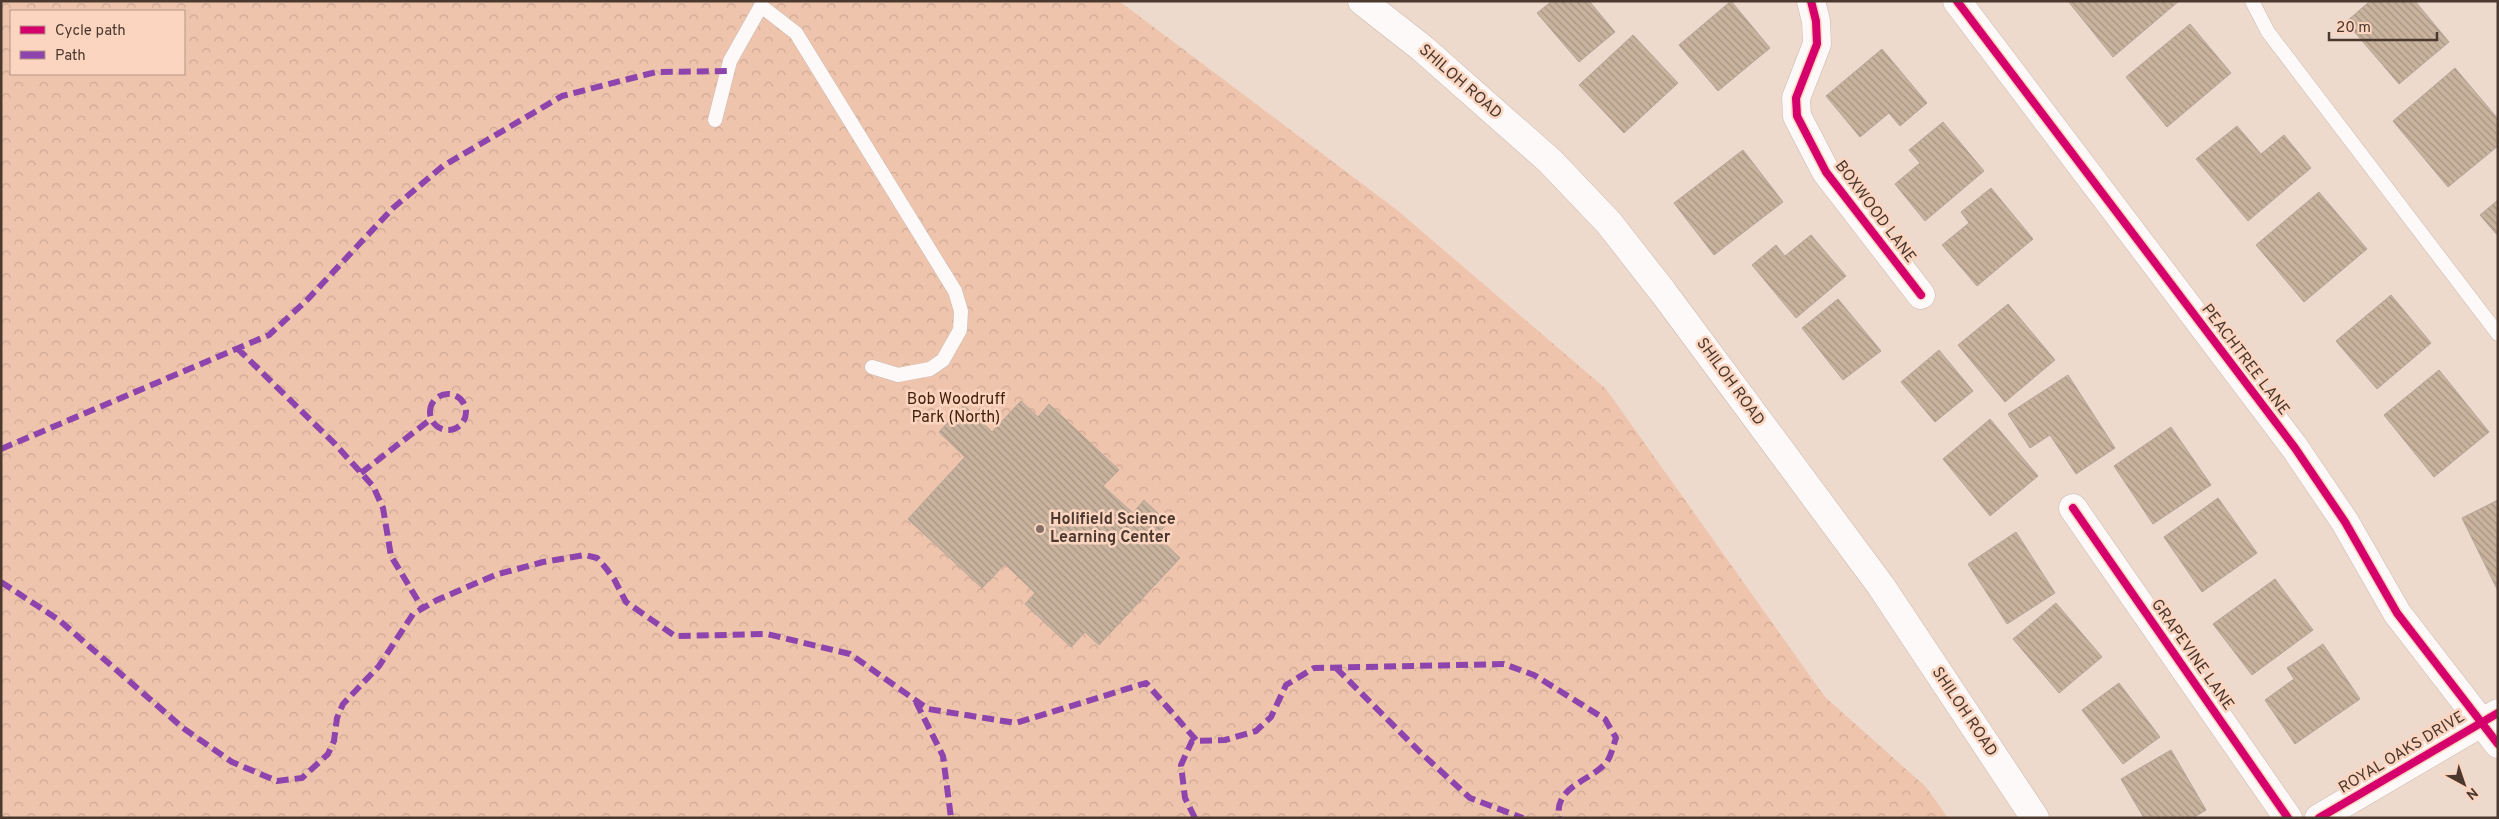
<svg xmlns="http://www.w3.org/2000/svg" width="2499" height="819" viewBox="0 0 2499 819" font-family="Overpass,sans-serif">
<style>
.forest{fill:url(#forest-crowns);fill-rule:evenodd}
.building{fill:url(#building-back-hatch);stroke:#b5a599}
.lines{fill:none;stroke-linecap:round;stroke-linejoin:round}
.service-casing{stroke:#cab8ae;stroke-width:15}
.minor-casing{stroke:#cab8ae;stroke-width:29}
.tertiary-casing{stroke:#cab8ae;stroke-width:29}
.secondary-casing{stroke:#cab8ae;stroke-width:29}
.service{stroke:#fcf9f8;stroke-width:14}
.minor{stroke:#fcf9f8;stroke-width:28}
.tertiary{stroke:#fcf9f8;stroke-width:28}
.secondary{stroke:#fcf9f8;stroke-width:28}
.quiet{stroke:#8e44ad;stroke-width:6;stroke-dasharray:12 6;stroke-linecap:butt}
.cycleway-casing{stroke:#fbd5c0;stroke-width:11}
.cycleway{stroke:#d6006c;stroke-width:8}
.poi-dot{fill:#847066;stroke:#fbd5c0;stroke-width:2}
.labels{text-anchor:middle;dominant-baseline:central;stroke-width:5;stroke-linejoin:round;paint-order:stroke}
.street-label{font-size:16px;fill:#4b382e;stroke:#fbd5c0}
.park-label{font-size:16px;fill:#43210b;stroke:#fbd5c0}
.poi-label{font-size:16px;font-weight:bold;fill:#4b382e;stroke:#fbd5c0;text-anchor:start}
</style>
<defs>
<pattern id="forest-crowns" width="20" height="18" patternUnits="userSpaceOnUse" patternTransform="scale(1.25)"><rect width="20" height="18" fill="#efc4ad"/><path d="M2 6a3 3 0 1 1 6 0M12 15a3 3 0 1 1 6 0" fill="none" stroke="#cea995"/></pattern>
<pattern id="building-back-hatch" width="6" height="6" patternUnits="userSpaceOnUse" patternTransform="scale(1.25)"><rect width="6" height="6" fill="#c9b39e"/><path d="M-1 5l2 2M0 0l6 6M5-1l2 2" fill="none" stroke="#a59381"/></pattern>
</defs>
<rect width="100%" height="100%" fill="#eed9cd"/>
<path class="forest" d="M1,1H1119L1397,210L1606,389L1825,697L1926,787L1948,818H1ZM11,11H184V74H11Z"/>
<path class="building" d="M1552,1H1589L1615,32L1579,62L1537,13Z
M1731,1L1770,48L1718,91L1679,45Z
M2068,1H2179L2113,57Z
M2370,1H2415L2449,42L2399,84L2346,22Z
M2190,24L2231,73L2167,127L2126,77Z
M1633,35L1678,83L1624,133L1579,85Z
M1882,49L1927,103L1900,126L1889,113L1860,137L1826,96Z
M2455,68L2498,119V146L2448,187L2393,121Z
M1943,122L1984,171L1925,221L1895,184L1920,163L1909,150Z
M2237,126L2261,154L2284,135L2311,168L2248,221L2196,159Z
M1743,150L1783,202L1714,255L1674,203Z
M1991,188L2033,239L1977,286L1942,245L1969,223L1961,212Z
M2319,192L2367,249L2304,302L2256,245Z
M2498,200V236L2480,215Z
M1811,235L1846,276L1796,318L1752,265L1776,245L1785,256Z
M2391,295L2431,343L2377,389L2336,341Z
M1838,299L1881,351L1843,380L1802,328Z
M2008,304L2055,360L2005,402L1958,345Z
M1939,350L1973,391L1935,422L1901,382Z
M2439,370L2489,432L2434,477L2384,415Z
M2068,375L2115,448L2076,474L2050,435L2030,448L2008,414Z
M1021,401L1038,417L1049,404L1119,470L1103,486L1133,513L1144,500L1168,523L1156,535L1180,558L1099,645L1085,632L1071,647L1025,604L1035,593L1005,564L982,588L908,519L965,457L939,432L964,405L992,432Z
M1990,419L2038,476L1990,516L1943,459Z
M2171,427L2211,485L2153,524L2114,466Z
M2218,498L2257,553L2202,592L2164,537Z
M2498,500V591L2462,518Z
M2016,532L2055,593L2007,624L1968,564Z
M2275,579L2313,630L2252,675L2213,624Z
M2056,603L2102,657L2059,693L2013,639Z
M2323,644L2360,699L2295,744L2265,700L2294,679L2287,668Z
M2119,683L2160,737L2123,764L2082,710Z
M2171,750L2206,810L2193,818H2144L2121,779Z"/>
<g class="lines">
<g class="service-casing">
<path id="service" d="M2252,1L2268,32L2498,334
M715,120L730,61L761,6L796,33L955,291L961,311L960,330L943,360L930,369L898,375L872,367"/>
</g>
<g class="minor-casing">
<path id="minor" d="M1811,1L1816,21L1817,44L1796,98L1797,116L1826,172L1921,295
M1957,1L2295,448L2345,522L2397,613L2498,744
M2073,508L2288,818"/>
</g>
<g class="tertiary-casing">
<path id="tertiary" d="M2319,818L2498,713"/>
</g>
<g class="secondary-casing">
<path id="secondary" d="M1362,1L1422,48L1550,161L1609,223L1663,292L1881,586L2035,818"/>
</g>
<use href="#service" class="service"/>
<use href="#minor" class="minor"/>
<use href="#tertiary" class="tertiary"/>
<use href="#secondary" class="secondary"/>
<path class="quiet" d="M237,348L335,444L373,486L383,508L391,556L423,609
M430 412a18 18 0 1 1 36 0a18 18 0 1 1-36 0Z
M1,449L269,335L307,300L393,208L443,166L562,96L656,72L727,71
M361,473L431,419
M1,582L59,620L183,728L232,762L277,781L302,778L328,754L334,741L337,718L343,704L379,666L413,614L437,600L495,575L543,562L585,555L597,558L605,567L614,579L626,602L675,636L767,634L850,654L928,709L1016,723L1146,683L1197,741
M1336,668L1420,752L1470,798L1523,818
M916,702L943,756L951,818
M1195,818L1185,798L1181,765L1192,741L1225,740L1256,731L1271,717L1286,685L1314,668L1504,664L1534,675L1605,719L1616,738C1613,746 1611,758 1605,764C1588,782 1554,787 1559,818"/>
<g class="cycleway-casing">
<path id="cycleway" d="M1811,1L1816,21L1817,44L1796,98L1797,116L1826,172L1921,295
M1957,1L2295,448L2345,522L2397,613L2498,744
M2073,508L2288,818
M2319,818L2498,713"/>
</g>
<use href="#cycleway" class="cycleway"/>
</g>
<circle class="poi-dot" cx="1040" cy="529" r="5"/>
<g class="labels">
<g class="street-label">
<text transform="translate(1460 82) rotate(41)">SHILOH ROAD</text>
<text transform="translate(1875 212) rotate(53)">BOXWOOD LANE</text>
<text transform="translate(2245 360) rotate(53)">PEACHTREE LANE</text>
<text transform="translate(1730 382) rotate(54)">SHILOH ROAD</text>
<text transform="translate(2192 655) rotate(55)">GRAPEVINE LANE</text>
<text transform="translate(1964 712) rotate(56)">SHILOH ROAD</text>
<text transform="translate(2402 753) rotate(-31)">ROYAL OAKS DRIVE</text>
</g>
<g class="park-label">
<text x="956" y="400">Bob Woodruff<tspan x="956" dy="18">Park (North)</tspan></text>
</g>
<g class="poi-label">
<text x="1050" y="520">Holifield Science<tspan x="1050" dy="18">Learning Center</tspan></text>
</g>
</g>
<rect width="2499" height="819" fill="none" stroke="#4b382e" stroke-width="5"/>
<rect x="10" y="10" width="175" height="65" fill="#fbd5c0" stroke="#b59686"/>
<rect x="20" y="26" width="25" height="8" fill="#d6006c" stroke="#b59686"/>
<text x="55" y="35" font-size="15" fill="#4b382e">Cycle path</text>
<rect x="20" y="51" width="25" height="8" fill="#8e44ad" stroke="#b59686"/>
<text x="55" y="60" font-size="15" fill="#4b382e">Path</text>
<g transform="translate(2464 784) rotate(140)" stroke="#fbd5c0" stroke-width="4" paint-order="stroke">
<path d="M0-4L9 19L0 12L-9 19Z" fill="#4b382e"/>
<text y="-8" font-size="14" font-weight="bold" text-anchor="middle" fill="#4b382e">N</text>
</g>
<path d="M2329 32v8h108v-8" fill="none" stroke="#4b382e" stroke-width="2.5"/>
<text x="2336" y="32" font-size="15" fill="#4b382e" stroke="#fbd5c0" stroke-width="4" paint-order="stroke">20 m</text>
</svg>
